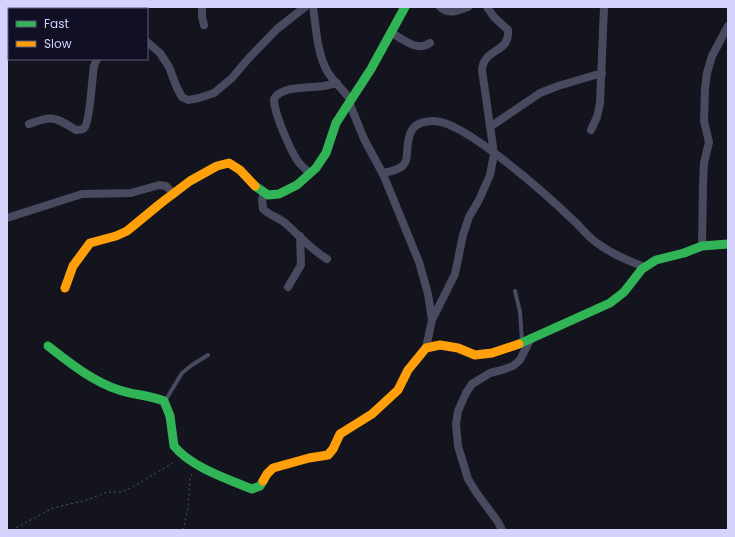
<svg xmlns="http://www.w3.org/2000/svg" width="735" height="537" viewBox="0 0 735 537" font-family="Poppins,sans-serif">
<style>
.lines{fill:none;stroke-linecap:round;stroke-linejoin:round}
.path{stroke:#4a5a65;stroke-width:1;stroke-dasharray:2 3;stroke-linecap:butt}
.lane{stroke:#494a5f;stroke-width:4}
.street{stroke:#494a5f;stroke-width:8}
.fast{stroke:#30b455;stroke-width:9}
.slow{stroke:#ff9f0a;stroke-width:9}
</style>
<rect width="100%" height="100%" fill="#14141e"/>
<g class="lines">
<path class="path" d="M12,530L53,508L87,500L107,492H122L131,488L176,461
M183,530L188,508L190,479L193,472"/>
<path class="lane" d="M515,291L520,312L522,342
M165,401L182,373L192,365L208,355"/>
<path class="street" d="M202,7V17L204,25
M313,7C316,27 317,53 327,71C333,81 344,91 351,100
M440,7C449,15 458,11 468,7
M12,9L16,7
M131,9V7
M392,33C404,40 417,52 430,43
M147,42L160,53L169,67L177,88L182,97L188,100L199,98L214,93L232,78L248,59L277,29L305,7
M349,102L364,139L383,174L419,262L428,294L432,320L426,348
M29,124C53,115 55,117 76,130C80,130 83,130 85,127C90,120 92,78 94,66L97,59
M490,127L540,93L558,86L602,73
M591,130L597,117L600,103L604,7
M382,173C389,172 400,170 404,164C407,161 407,157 407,153C408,133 411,121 434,121C465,121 549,197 573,220C581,227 588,237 597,243C612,254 628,261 645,267
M310,174C306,169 300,165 297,160C289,147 274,113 274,99C282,85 311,88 324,86C328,85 333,84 337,83
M264,194L262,199L263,209C269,215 277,217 284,222C299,235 310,249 327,259
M7,218L82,194L131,193L159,185L166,186L174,194
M702,246L703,184L704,163L709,142L704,121L705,89L707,73L712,56L728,26
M288,287L301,265L300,236
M432,320L455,274L463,235L469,217L479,200L490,175L494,154L482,70C484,47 510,54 508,30L494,17L487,7
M502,530L498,522L476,492L468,479L458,446L456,424L458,411L466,393L472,384L490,373L502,370L513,366L520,360L531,338"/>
<path class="fast" d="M255,186L268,195L279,194L297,185L316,168L326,153L336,123L371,69L405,7
M519,344L610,303L624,292L642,269L656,260L684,253L702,246L728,244
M48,346C70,363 92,381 119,390C134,395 149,395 164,401L170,416L174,446C191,467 227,479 252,489L260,486L263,481"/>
<path class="slow" d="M65,288L73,266L90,243L116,236L127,231L161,203L190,181L217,166L229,163L240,170L255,186
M263,481L267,474L273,468L309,458L328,455L333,449L340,434L372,414L398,390L408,370L426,348L440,345L458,348L475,355L492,353L519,344"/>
</g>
<rect width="735" height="537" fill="none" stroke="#d4d3fe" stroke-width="16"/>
<rect x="8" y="8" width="140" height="52" fill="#110f23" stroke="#5f5d7b"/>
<rect x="16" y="21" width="20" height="6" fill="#30b455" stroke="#5f5d7b"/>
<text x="44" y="28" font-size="12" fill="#d4d3fe">Fast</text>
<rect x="16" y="41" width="20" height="6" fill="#ff9f0a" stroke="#5f5d7b"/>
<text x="44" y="48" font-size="12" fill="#d4d3fe">Slow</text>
</svg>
